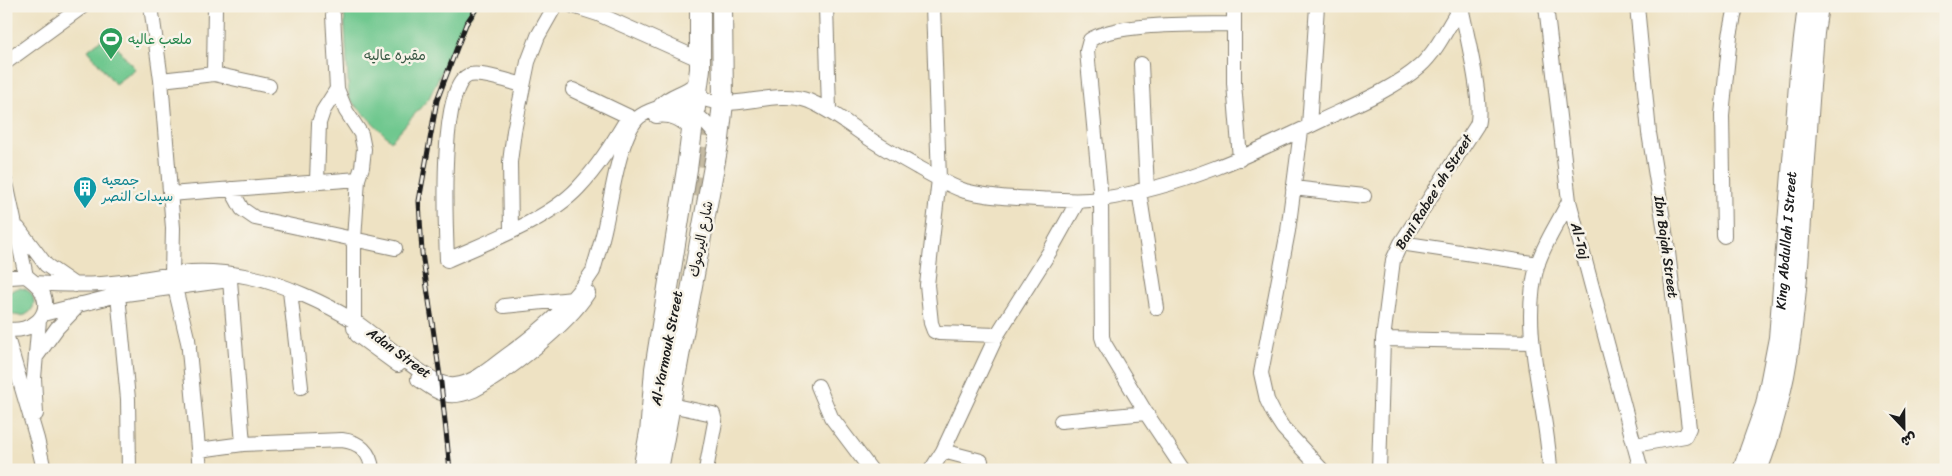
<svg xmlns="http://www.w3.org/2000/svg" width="1952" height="476" viewBox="0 0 1952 476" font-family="Sriracha,'Playpen Sans Arabic',sans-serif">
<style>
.green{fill:#6fc88f;stroke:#467256}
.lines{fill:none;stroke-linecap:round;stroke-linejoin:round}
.highway-tunnel{stroke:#c4baa2;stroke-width:20;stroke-dasharray:20 10;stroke-linecap:butt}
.minor-casing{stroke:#857f70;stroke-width:16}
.major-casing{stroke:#857f70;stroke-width:20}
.highway-casing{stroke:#857f70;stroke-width:22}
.minor{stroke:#fff;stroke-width:14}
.major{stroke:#fff;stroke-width:18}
.highway{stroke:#fff;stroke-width:20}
.rail-casing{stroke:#1c1c1c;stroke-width:5}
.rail{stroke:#f7f3e8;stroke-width:3;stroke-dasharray:9;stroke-linecap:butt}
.labels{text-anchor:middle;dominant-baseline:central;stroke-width:5;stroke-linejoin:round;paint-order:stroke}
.leisure-label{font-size:14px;fill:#27864d;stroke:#f7f3e8;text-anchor:start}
.park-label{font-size:14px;fill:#395844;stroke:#f7f3e8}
.culture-label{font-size:14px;fill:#0d838f;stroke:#f7f3e8;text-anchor:start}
.street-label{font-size:14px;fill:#1c1c1c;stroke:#f7f3e8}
</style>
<rect width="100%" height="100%" fill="#f7f3e8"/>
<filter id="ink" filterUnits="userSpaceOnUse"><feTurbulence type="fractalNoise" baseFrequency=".02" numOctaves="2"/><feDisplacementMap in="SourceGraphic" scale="10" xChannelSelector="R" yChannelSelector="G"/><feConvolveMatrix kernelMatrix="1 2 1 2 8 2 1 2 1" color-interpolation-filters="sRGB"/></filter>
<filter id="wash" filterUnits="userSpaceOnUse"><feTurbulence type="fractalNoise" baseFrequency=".0096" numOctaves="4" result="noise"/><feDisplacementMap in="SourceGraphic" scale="20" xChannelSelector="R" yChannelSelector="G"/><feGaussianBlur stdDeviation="1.12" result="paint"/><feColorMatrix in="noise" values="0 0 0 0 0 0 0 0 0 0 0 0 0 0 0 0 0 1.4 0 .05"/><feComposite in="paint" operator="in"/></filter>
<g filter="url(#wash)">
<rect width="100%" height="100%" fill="#eee2c3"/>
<path class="green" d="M339,6H475L452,49L429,98L391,141L349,99L344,10Z
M107,35L135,69L115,84L88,50Z
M6 302a14 14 0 1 1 28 0a14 14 0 1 1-28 0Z"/>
</g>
<g filter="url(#ink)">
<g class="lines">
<path class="highway-tunnel" d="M694,196L709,95"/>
<g class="minor-casing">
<path id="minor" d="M151,6L161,80L173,228L172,275L189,346
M573,6L598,14L701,60
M826,6L829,110
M933,6L939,179L927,285L931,323L934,331L939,333L997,335
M1234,6V83L1240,159
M1546,6L1569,201L1641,470
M333,15L337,89L346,111L361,134L364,149L362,167L358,179L354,240V328
M6,62L83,6
M1141,64L1147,189
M214,74L215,6
M161,80L214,74L269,86
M523,85C510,82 483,72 470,75C438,83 446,231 447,260C487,242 548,220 578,188C598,167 612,144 627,119
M573,90L636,120
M697,95C728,116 772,87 809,101C831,110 848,124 867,137C884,149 902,158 919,168C934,176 949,186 965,191C988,197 1013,198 1037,199C1059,200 1080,202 1101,199C1180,188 1252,154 1322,120C1354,105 1394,89 1420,66C1437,51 1448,26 1461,6
M656,116C672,114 682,119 692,131
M1309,126L1317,6
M1301,131L1288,231L1261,373L1267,400L1274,414L1283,428L1322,470
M317,181L319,123L323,111L337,89
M6,183L26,276
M1293,188L1364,196
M231,189L242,209L255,218L395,248
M1139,191L1157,308
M170,194L358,179
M18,228L46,265L75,285
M511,231L510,162L514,131L528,62L538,36L555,6
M1724,236L1722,115L1730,36L1736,6
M1401,243L1538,264
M6,278L10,277L26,276C31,280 37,284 41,290C55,315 31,334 6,329
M230,280L243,444
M35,283C64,285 93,286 122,282C142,280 162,275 182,273C204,270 229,273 250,277C281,283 327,304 354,321C377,335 430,388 455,385C476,383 497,362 513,351C544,328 573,303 593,271C597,256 602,241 605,226C611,200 619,140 636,120C642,113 657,107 667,107C694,106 704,120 719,139
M290,291L301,387
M118,295L128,399L129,470
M504,306L573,299
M43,314L118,295L229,280
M6,334L37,439L44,470
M357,335L398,365
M188,339L200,470
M1383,339L1532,342
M36,357L57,328L80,304
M418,379C440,394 448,401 474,390C509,371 567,326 588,293
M818,386L831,417L871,470
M670,405L713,414L715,422L706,470
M36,414L34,378L39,320
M1061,421L1146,413
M1635,445L1685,436L1689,428L1667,244L1649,133L1637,6
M199,450L243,444L342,440C359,442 371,452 372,470
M943,451L981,461
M931,470L943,451L997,335L1050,251L1078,201
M1184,470L1146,413L1104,343L1102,337L1101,199L1087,51L1090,40C1116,22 1199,25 1233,24
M1379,470L1383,339L1393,260L1401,243L1477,125C1484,103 1466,33 1461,6
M1550,470C1547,402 1519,334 1537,266C1544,243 1559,222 1569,201"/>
</g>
<g class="major-casing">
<g id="major">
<path id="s1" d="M1742,470L1765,405L1778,338L1799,72L1807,6"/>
<path d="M1758,470C1790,389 1797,305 1802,220C1806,158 1810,96 1815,33L1819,6"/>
</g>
</g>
<g class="highway-casing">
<path id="highway" d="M663,107C672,97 687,96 697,86
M650,434L655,369L687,169L700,69V6
M643,470L652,421
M658,470L719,139L723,103L722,6"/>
</g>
<use href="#minor" class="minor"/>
<use href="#major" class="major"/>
<use href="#highway" class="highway"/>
<g class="rail-casing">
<path id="rail" d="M450,470L441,383L422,253L419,201L437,100L466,24L478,6"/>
</g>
<use href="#rail" class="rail"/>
</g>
</g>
<defs>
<g id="stadium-pin" transform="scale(1.25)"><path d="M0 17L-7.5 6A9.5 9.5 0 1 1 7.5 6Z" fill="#2e9e5b" stroke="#f7f3e8"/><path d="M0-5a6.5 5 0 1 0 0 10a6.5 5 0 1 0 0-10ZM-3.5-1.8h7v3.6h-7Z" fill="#fff"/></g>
<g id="building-pin" transform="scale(1.25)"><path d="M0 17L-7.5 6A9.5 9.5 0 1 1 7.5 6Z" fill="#0f9aa8" stroke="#f7f3e8"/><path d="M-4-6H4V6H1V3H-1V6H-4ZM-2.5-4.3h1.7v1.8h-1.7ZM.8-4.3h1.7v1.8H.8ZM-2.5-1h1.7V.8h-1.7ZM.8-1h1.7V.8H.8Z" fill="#fff"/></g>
</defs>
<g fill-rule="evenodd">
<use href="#stadium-pin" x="111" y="39"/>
<use href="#building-pin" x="85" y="188"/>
</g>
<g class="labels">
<g class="leisure-label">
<text x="128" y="39">ملعب عاليه</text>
</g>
<g class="park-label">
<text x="395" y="55">مقبره عاليه</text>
</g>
<g class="culture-label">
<text x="102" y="180">جمعيه<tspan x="102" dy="16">سيدات النصر</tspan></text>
</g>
<g class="street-label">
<text transform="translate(1434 192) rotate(-58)">Bani Rabee'ah Street</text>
<text transform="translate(701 239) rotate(-79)">شارع اليرموك</text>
<text stroke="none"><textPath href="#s1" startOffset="235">King Abdullah I Street</textPath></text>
<text transform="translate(1580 241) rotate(75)">Al-Taj</text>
<text transform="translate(1666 247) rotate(82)">Ibn Bajah Street</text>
<text transform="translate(667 348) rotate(-79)">Al-Yarmouk Street</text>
<text transform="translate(399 353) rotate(36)">Adan Street</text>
</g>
</g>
<rect width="1952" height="476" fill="none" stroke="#f7f3e8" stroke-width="25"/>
<g transform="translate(1904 428) rotate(158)" stroke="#f7f3e8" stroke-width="4" paint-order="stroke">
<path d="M0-4L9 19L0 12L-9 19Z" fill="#1c1c1c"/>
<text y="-8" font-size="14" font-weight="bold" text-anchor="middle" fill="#1c1c1c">ش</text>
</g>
</svg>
